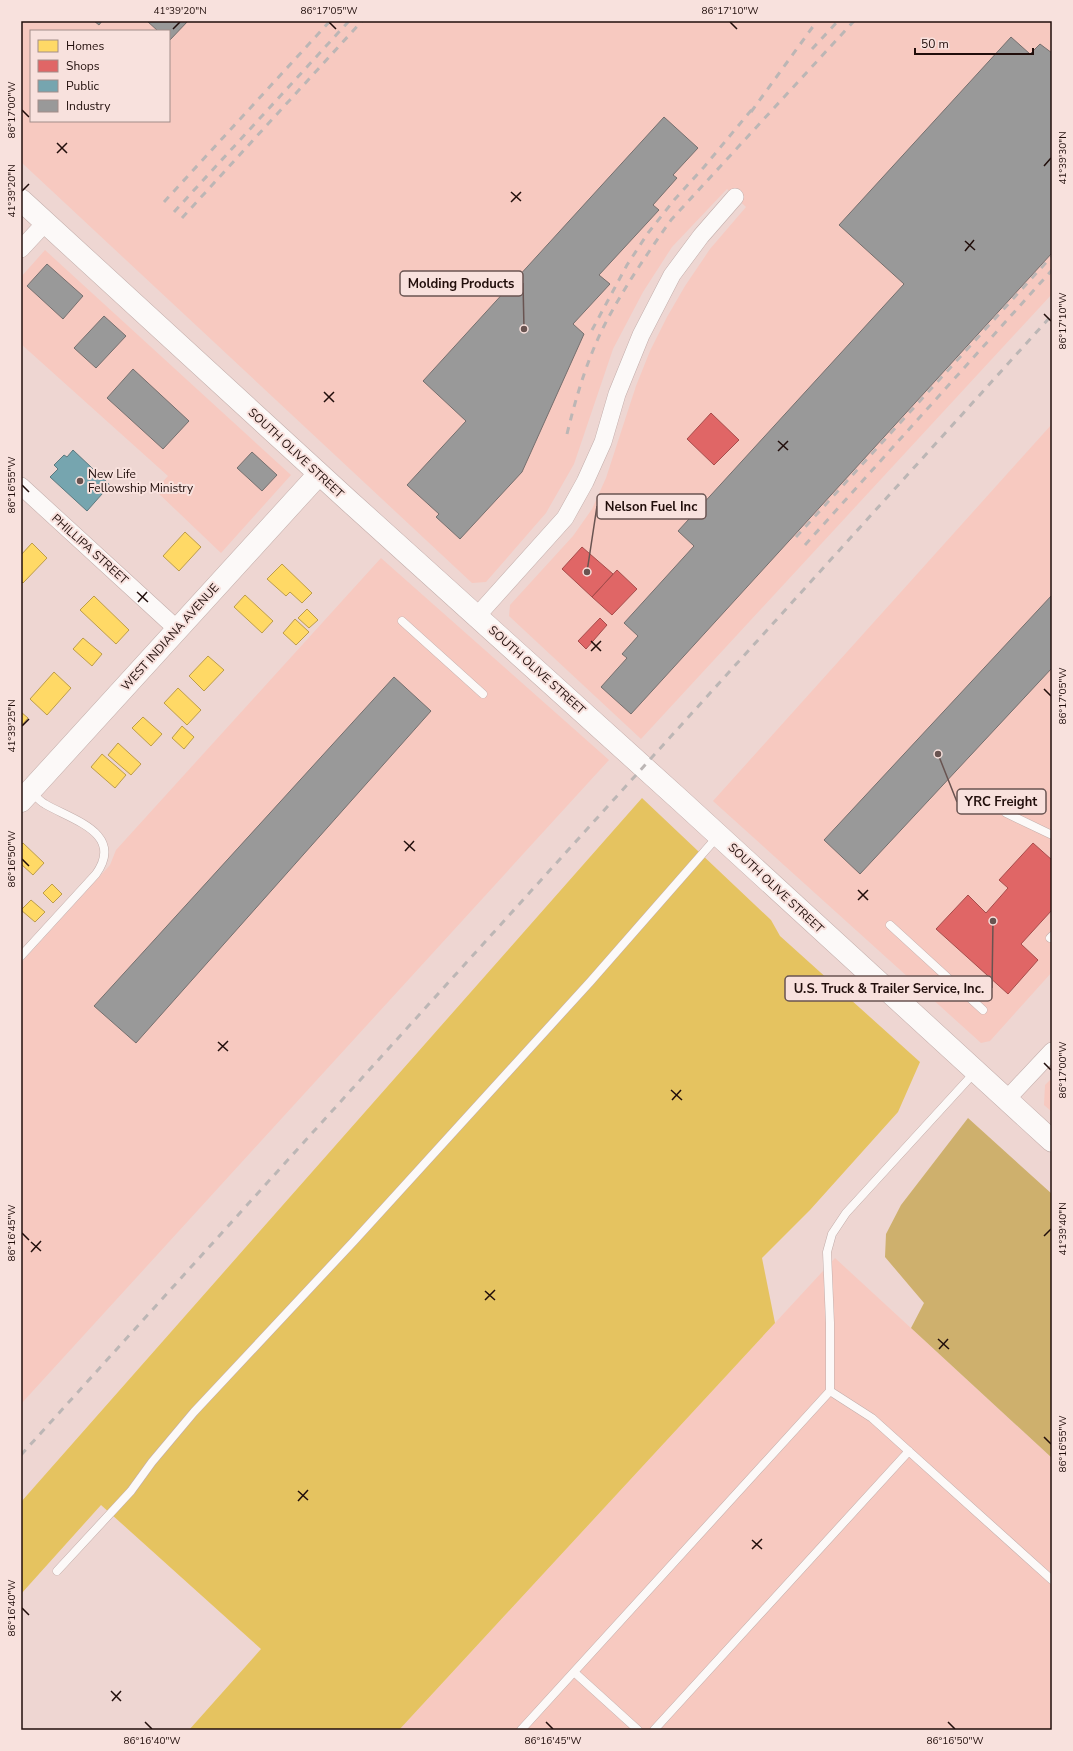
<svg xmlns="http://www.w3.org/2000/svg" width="1073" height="1751" viewBox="0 0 1073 1751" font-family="'Nunito Sans',sans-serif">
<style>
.built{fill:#f7c9c0;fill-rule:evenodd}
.green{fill:#e5c360}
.forest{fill:#ceb06d}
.homes{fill:#ffd966;stroke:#bc9c4b}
.shops{fill:#e06666;stroke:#a74c4b}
.public{fill:#76a5af;stroke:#5c787e}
.industry{fill:#999;stroke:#756f6e}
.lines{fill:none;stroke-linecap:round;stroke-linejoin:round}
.lane-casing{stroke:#c2adaa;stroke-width:9}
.street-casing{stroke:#c2adaa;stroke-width:18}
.secondary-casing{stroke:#c2adaa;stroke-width:23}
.lane{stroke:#fcf9f8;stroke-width:8}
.street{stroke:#fcf9f8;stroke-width:17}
.secondary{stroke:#fcf9f8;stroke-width:22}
.rail{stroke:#bcb6b5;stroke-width:3;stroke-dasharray:7 7;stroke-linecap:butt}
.ticks{fill:none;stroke:#210e0b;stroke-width:1.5}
.poi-dot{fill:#695451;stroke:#f8e1dd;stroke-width:1.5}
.labels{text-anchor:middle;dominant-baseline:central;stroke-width:4;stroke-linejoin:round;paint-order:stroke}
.street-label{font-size:12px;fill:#210e0b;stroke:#f8e1dd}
.poi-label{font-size:12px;fill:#210e0b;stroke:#f8e1dd;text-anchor:start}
.leader{fill:none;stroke:#695451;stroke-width:1.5}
.callout-dot{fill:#695451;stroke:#f8e1dd;stroke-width:1.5}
.callout{fill:#f8e1dd;stroke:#695451;stroke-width:1.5}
.callout-label{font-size:13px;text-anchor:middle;font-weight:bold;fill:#210e0b}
.neatline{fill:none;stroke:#210e0b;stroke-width:1.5}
.ticks-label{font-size:10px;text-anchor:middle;fill:#210e0b}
</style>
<rect width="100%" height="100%" fill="#eed6d2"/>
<path class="built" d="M21,21H1052V294L641,739L509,616L510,605L573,536L592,509L606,478L636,386L650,351L667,317L685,286L710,249L746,207L727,189L672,247L643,292L613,349L574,464L546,513L486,582L472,583L21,162ZM31,31H169V121H31Z
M45,250L291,475L221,553L155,490L168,476L21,344V277Z
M1052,424V972L990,1041L981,1043L713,801Z
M381,558L609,760L21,1404V963L110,865L116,850Z
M1052,1078V1112L1044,1105L1045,1085Z
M835,1258L1052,1458V1730H399Z"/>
<path class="green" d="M642,798L771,920L780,936L920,1062L898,1112L810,1210L762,1258L775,1323L399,1730H189L261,1649L101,1505L21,1594V1502Z"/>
<path class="forest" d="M968,1118L1052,1194V1458L911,1328L924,1303L885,1257L886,1234L901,1205Z"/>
<path class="homes" d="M185,532L201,547L179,571L163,556Z
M32,543L47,558L23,583L21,581V555Z
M282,564L312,593L302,603L290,592L286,596L267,579Z
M245,595L273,621L262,633L234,607Z
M94,596L129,630L116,644L80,610Z
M307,609L318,620L309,628L298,618Z
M295,619L309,632L296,645L283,633Z
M83,638L102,654L92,666L73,649Z
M208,656L224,670L204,691L189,676Z
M54,672L71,688L47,715L30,699Z
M178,688L201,710L187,725L164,703Z
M21,712L28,718L21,726Z
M143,717L162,734L151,746L132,728Z
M182,726L194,737L184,749L172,738Z
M118,743L141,764L131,775L108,755Z
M102,754L126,775L115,788L91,767Z
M23,843L44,863L33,875L21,864V845Z
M52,884L62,894L53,903L43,893Z
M31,900L45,912L35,922L21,910Z"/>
<path class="shops" d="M711,413L739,440L714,465L687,439Z
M582,547L613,574L592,597L562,569Z
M617,570L637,589L612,615L592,597Z
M600,618L607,625L586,649L578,641Z
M1033,843L1052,860V910L1021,944L1038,960L1008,994L936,929L968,895L986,913L1008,888L999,880Z"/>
<path class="public" d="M73,450L110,485L87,511L50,477L58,469L54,465L64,455L67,457Z"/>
<path class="industry" d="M94,21H102L99,25Z
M147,21H188L169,41V31H158Z
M1011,37L1030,54L1040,44L1052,53V253L631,714L601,687L627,658L622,654L638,636L624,623L694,546L678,531L904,284L839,225Z
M664,117L698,148L673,175L677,178L653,205L659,210L599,275L610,284L573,324L584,334L522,472L460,539L436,517L439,514L407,485L466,421L423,381Z
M47,264L83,296L63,319L27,286Z
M104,316L126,336L96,368L74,348Z
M133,369L189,421L163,449L107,398Z
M252,452L277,475L262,491L237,468Z
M1052,595V668L860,874L824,840Z
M394,677L431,711L136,1043L94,1006Z"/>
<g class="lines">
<g class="lane-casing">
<path id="lane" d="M402,621L483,694
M1006,813L1052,835
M890,925L983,1010
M1050,938L1052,936
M21,956L96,874C125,833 72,820 45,804C39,801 35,795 31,791
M830,1391L872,1418L1052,1580
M57,1571L131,1491L152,1462L194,1412L354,1241L590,982L718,836
M574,1672L638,1730
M521,1730L830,1391V1323L827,1252L832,1234L846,1213L975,1072
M654,1730L909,1451"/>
</g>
<g class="street-casing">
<path id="street" d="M21,249L46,222
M21,486L177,629
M477,616L565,518L585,482L603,442L617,394L641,335L672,275L701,236L735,197
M1007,1099L1052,1051"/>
</g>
<g class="secondary-casing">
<path id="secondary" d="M21,200L349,501L680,800L1052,1141
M21,801L319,474"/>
</g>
<use href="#lane" class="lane"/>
<use href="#street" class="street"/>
<use href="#secondary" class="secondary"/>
<path class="rail" d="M812,49L838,21
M751,112L817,21
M164,202L330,21
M174,212L349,21
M182,218L362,21
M592,330L627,265L648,233L675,199L704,167L753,108
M567,434C576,397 587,360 604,326C623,289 647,254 671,220L854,21
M796,537L1052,256
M805,545L1052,270
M21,1455L1052,315"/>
</g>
<path class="ticks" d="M329,22L336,29M730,22L737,29M173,29L180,22M22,110L29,117M57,143L67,153M57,153L67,143M1044,166L1051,158M22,191L29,184M511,192L521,201M511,202L521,192M965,241L975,250M965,251L974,240M1044,314L1051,321M324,392L334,402M324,402L334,392M778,441L788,450M778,451L788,441M22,485L29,492M137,592L148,602M138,602L147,592M591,641L601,651M591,651L601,641M1044,689L1051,696M22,726L29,719M404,841L415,851M405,851L414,841M22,859L29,866M858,890L868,900M858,900L868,890M218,1042L228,1051M218,1051L228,1041M1044,1063L1051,1070M671,1090L682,1100M672,1100L681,1090M22,1233L29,1240M1044,1236L1051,1229M31,1242L41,1251M31,1252L41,1241M485,1291L495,1300M485,1300L495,1290M938,1339L949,1349M939,1349L948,1339M1044,1437L1051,1444M298,1491L308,1500M298,1501L308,1490M752,1540L762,1549M752,1549L762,1539M22,1608L29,1615M111,1691L121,1701M112,1701L121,1691M145,1722L152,1729M546,1722L553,1729M948,1722L955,1729"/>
<circle class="poi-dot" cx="80" cy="481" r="4"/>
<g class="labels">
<g class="street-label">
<text transform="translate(296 453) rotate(43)">SOUTH OLIVE STREET</text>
<text transform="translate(90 549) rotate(42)">PHILLIPA STREET</text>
<text transform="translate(170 637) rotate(-48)">WEST INDIANA AVENUE</text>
<text transform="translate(537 670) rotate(42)">SOUTH OLIVE STREET</text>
<text transform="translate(776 888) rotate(43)">SOUTH OLIVE STREET</text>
</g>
<g class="poi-label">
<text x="88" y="474">New Life<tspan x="88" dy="14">Fellowship Ministry</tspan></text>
</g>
</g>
<path class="leader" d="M524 329L523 283M587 572L597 506M938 754L957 802M993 921L992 988"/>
<g class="callout-dot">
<circle cx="524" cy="329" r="4"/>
<circle cx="587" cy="572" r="4"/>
<circle cx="938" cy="754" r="4"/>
<circle cx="993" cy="921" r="4"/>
</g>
<g class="callout">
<rect x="400" y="271" width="123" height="25" rx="4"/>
<rect x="597" y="494" width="109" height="25" rx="4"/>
<rect x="957" y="789" width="89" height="25" rx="4"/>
<rect x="785" y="976" width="207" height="25" rx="4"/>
</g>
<g class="callout-label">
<text x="461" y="288">Molding Products</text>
<text x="651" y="511">Nelson Fuel Inc</text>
<text x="1001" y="806">YRC Freight</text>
<text x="889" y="993">U.S. Truck &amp; Trailer Service, Inc.</text>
</g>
<rect width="1073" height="1751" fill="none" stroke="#f8e1dd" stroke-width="44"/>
<rect x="30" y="30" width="140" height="92" fill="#f8e1dd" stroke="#a28d89"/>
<rect x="38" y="40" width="20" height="12" fill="#ffd966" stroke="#a28d89"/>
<text x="66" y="50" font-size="12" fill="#210e0b">Homes</text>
<rect x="38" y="60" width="20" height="12" fill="#e06666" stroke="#a28d89"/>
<text x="66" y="70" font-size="12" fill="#210e0b">Shops</text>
<rect x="38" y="80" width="20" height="12" fill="#76a5af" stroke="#a28d89"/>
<text x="66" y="90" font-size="12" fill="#210e0b">Public</text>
<rect x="38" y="100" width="20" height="12" fill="#999999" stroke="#a28d89"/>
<text x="66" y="110" font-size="12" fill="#210e0b">Industry</text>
<path d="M915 48v6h118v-6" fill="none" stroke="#210e0b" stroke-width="2"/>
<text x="921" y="48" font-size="12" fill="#210e0b" stroke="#f8e1dd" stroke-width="3" paint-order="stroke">50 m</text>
<rect x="22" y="22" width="1029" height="1707" class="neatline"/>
<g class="ticks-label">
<text x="180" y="14">41°39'20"N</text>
<text x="329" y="14">86°17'05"W</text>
<text x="730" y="14">86°17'10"W</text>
<text transform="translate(11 110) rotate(-90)" y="4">86°17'00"W</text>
<text transform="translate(1062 158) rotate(-90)" y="4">41°39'30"N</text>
<text transform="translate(11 191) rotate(-90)" y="4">41°39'20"N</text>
<text transform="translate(1062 321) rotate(-90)" y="4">86°17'10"W</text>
<text transform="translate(11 485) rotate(-90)" y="4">86°16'55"W</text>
<text transform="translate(1062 696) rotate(-90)" y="4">86°17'05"W</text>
<text transform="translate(11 726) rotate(-90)" y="4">41°39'25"N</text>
<text transform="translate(11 859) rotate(-90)" y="4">86°16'50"W</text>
<text transform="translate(1062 1070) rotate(-90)" y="4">86°17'00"W</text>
<text transform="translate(1062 1229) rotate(-90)" y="4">41°39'40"N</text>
<text transform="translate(11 1233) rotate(-90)" y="4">86°16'45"W</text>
<text transform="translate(1062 1444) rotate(-90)" y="4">86°16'55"W</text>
<text transform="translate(11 1608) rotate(-90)" y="4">86°16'40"W</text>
<text x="152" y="1744">86°16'40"W</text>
<text x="553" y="1744">86°16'45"W</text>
<text x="955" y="1744">86°16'50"W</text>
</g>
</svg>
